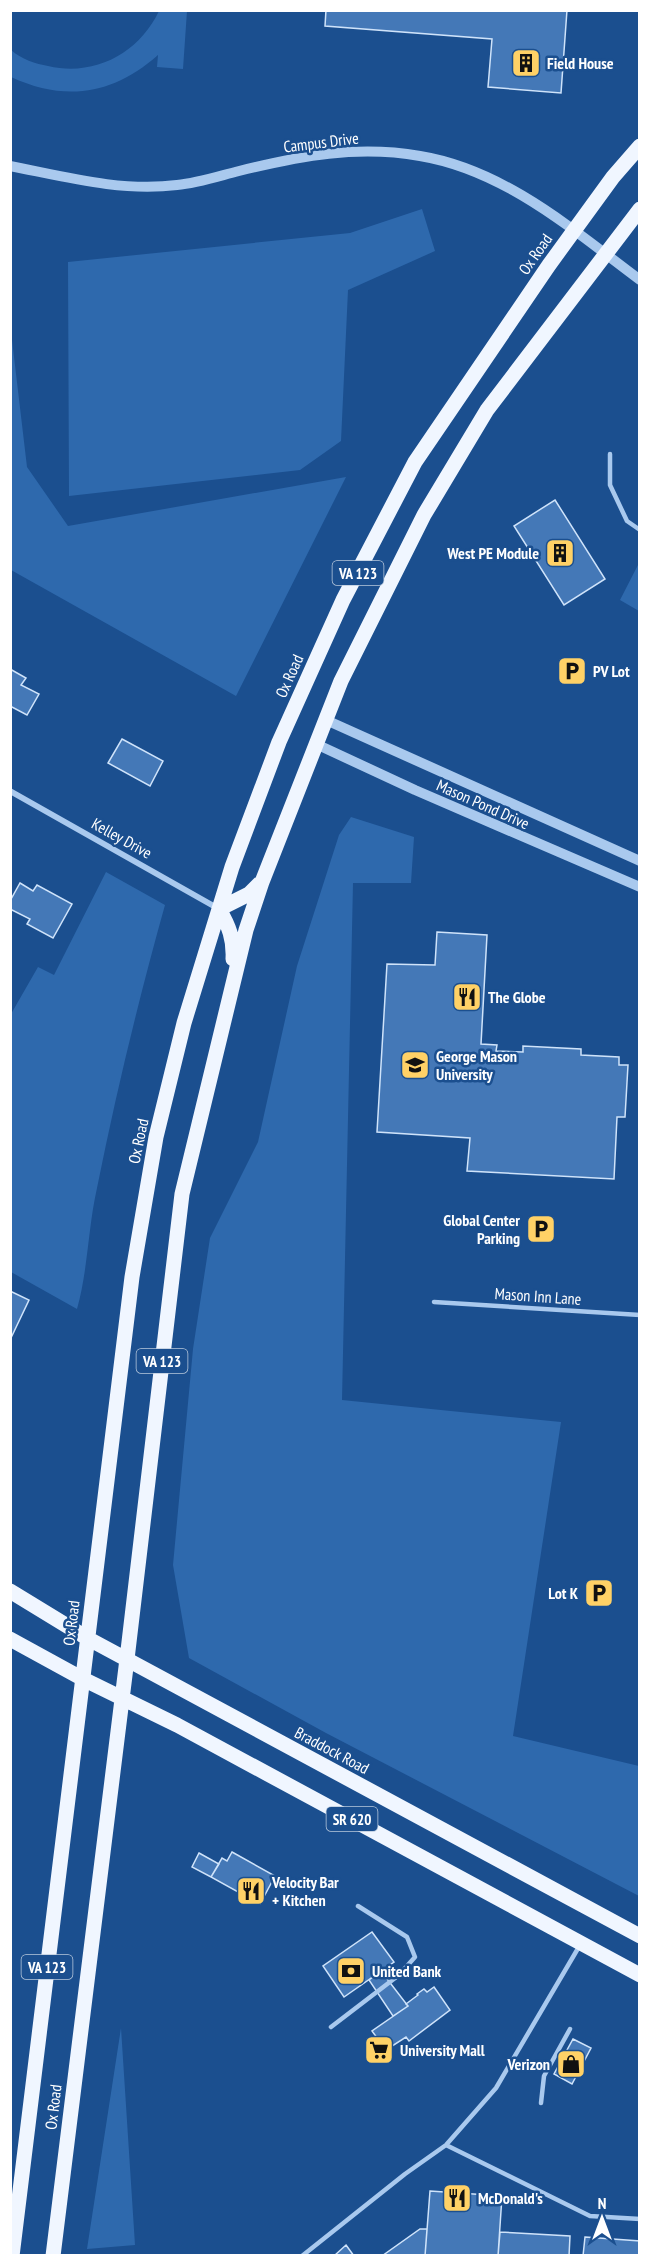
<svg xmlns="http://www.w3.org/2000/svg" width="650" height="2266" viewBox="0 0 650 2266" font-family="'PT Sans Narrow',sans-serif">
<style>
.green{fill:#2e69ad}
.building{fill:#4478b7;stroke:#cfe3fa;stroke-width:1.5}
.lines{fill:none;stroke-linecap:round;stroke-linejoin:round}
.service{stroke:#a9c9ee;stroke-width:4.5}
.minor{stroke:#a9c9ee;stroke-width:6}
.tertiary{stroke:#a9c9ee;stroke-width:10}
.primary{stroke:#f0f6ff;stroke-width:15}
.labels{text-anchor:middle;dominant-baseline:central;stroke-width:5;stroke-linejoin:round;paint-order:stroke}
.shield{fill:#1b4f8f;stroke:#bbcadd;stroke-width:1.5}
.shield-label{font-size:15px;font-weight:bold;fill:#fff}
.poi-label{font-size:16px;font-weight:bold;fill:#fff;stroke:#1b4f8f;text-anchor:start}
.street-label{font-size:16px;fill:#fff;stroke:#1b4f8f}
</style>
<rect width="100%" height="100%" fill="#1b4f8f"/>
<path class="green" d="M159,11H187L183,69L157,67L158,55C113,95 65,102 11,77V50C21,59 36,64 48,66C95,77 139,53 159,11Z
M422,209L435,251L348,290L341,441L300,470L69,496L68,262L350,233Z
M10,323L27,467L68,526L346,477L236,696L11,570Z
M639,563V611L620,600Z
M351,817L414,837L411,883H353L342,1400L561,1422L513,1736L639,1766V1896L326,1733L189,1658L173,1565L193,1349L210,1238L258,1142L297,966L339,835Z
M106,872L165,905C139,998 116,1093 97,1188C88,1228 88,1270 77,1309L11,1272V1014L38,967L54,975Z
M121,2028L135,2245L87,2249Z"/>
<path class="building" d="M326,10H567L561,93L488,87L492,39L325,26Z
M555,500L605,579L564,605L514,526Z
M10,669L26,678L21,685L39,694L27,715L10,706Z
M122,739L163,761L150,786L108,763Z
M20,883L33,891L37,885L72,904L53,938L27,924L30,919L10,909V901Z
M437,932L487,935L481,1044L497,1045L496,1051L523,1052V1046L581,1049V1055L619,1057V1065H628L625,1117H617L614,1179L467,1171L470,1138L377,1132L387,964L435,965Z
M10,1291L29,1300L10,1340Z
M232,1852L275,1876L260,1904L211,1877L222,1858L227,1861Z
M199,1853L219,1864L211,1877L192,1867Z
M372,1932L394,1962L344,1997L323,1966Z
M381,1971L408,2006L393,2016L369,1980Z
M434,1987L450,2010L409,2041L406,2037L386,2050L372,2031L408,2006L406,2004L418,1995L417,1994L424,1989L427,1992Z
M573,2039L591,2048L572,2084L554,2074Z
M430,2191L502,2196L498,2256H425Z
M420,2229H427L425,2256H382Z
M500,2232L570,2236L569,2256H498Z
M585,2237L640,2241V2256H583Z
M346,2245L354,2256H334Z"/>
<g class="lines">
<path class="service" d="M610,454V485L627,521L640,530
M434,1302L640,1315
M331,2027L399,1975L415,1957L407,1937L358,1906
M541,2103L544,2076L570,2029
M446,2145L590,2216L640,2219
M302,2256L405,2174L446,2145L496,2088L580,1945"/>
<path class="minor" d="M10,791L219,909"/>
<path class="tertiary" d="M10,166C66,177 121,192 177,185C198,183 219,176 239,171C300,156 357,145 420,156C505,170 573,230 640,280
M326,720L640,861
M316,744L415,790L640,887"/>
<path class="primary" d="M219,909C229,926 234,939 233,959
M219,909L249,894L259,884
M10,1591L87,1638L640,1936
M10,1639L83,1679L177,1725L640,1975
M12,2256L132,1277L156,1137L184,1023L232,867L279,742L343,600L415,462L549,265L613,177L640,146
M53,2256L127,1659L182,1194L246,930L262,882L341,681L424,515L487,410L640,209"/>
</g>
<defs>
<g id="building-square" transform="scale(1.5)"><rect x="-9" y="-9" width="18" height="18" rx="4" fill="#ffd166" stroke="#1b4f8f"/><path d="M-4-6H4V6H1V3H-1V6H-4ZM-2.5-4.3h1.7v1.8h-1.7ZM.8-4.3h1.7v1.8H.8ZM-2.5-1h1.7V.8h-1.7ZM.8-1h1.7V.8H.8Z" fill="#111"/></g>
<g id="parking-square" transform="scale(1.5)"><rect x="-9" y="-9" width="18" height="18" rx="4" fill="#ffd166" stroke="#1b4f8f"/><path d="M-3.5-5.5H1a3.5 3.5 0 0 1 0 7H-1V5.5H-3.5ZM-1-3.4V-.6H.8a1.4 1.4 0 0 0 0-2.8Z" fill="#111"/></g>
<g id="restaurant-square" transform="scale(1.5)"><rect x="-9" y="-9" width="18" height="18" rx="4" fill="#ffd166" stroke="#1b4f8f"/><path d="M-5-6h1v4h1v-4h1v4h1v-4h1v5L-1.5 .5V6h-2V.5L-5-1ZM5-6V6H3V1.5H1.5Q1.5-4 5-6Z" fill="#111"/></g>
<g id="university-square" transform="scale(1.5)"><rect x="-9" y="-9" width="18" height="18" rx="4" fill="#ffd166" stroke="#1b4f8f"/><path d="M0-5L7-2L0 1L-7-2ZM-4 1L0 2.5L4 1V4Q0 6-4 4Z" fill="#111"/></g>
<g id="bank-square" transform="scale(1.5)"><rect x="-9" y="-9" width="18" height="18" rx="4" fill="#ffd166" stroke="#1b4f8f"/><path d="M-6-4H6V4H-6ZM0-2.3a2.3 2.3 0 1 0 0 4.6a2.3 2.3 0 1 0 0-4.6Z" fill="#111"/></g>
<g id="supermarket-square" transform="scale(1.5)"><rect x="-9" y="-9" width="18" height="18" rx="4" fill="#ffd166" stroke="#1b4f8f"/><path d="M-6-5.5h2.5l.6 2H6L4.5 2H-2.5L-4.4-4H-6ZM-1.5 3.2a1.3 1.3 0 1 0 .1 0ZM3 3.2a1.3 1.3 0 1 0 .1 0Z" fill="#111"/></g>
<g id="shop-square" transform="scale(1.5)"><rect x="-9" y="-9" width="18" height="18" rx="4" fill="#ffd166" stroke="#1b4f8f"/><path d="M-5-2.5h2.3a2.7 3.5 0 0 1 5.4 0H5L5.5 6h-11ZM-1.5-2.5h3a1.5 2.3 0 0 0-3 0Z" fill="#111"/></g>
</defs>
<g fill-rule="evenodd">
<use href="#building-square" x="526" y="63"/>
<use href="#building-square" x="560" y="553"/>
<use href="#parking-square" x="572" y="671"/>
<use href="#restaurant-square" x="467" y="997"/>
<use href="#university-square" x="415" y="1065"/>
<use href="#parking-square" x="541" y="1229"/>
<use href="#parking-square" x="599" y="1593"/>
<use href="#restaurant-square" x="251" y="1891"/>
<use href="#bank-square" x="351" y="1971"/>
<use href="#supermarket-square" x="379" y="2050"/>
<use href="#shop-square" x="571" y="2064"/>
<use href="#restaurant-square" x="457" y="2198"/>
</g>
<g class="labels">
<g class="shield">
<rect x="332.5" y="561" width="51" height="24" rx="4.5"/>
<rect x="136.5" y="1349" width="51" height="24" rx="4.5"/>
<rect x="326.5" y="1807" width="51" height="24" rx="4.5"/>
<rect x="21.5" y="1955" width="51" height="24" rx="4.5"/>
</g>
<g class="shield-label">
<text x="358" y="573">VA 123</text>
<text x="162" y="1361">VA 123</text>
<text x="352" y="1819">SR 620</text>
<text x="47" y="1967">VA 123</text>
</g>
<g class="poi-label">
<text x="547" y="63">Field House</text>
<text x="539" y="553" text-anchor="end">West PE Module</text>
<text x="593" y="671">PV Lot</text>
<text x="488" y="997">The Globe</text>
<text x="436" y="1056">George Mason<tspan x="436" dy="18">University</tspan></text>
<text x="520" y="1220" text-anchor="end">Global Center<tspan x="520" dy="18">Parking</tspan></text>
<text x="578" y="1593" text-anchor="end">Lot K</text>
<text x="272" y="1882">Velocity Bar<tspan x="272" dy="18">+ Kitchen</tspan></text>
<text x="372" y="1971">United Bank</text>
<text x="400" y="2050">University Mall</text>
<text x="550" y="2064" text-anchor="end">Verizon</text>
<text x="478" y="2198">McDonald's</text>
</g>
<g class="street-label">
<text transform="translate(321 142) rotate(-7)">Campus Drive</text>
<text transform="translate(535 254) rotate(-55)">Ox Road</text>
<text transform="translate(289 676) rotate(-66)">Ox Road</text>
<text transform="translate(483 804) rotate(24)">Mason Pond Drive</text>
<text transform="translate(122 838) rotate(29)">Kelley Drive</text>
<text transform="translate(138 1141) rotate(-78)">Ox Road</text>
<text transform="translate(538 1296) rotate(4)">Mason Inn Lane</text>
<text transform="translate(71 1623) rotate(-83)">Ox Road</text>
<text transform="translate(332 1750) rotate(28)">Braddock Road</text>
<text transform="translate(53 2107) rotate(-83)">Ox Road</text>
</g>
</g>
<rect width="650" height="2266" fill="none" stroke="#ffffff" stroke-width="24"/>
<g transform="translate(602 2218)" stroke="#1b4f8f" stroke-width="4.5" paint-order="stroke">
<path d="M0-4.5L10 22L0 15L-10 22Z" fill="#ffffff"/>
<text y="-9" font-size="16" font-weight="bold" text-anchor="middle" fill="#ffffff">N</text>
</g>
</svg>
